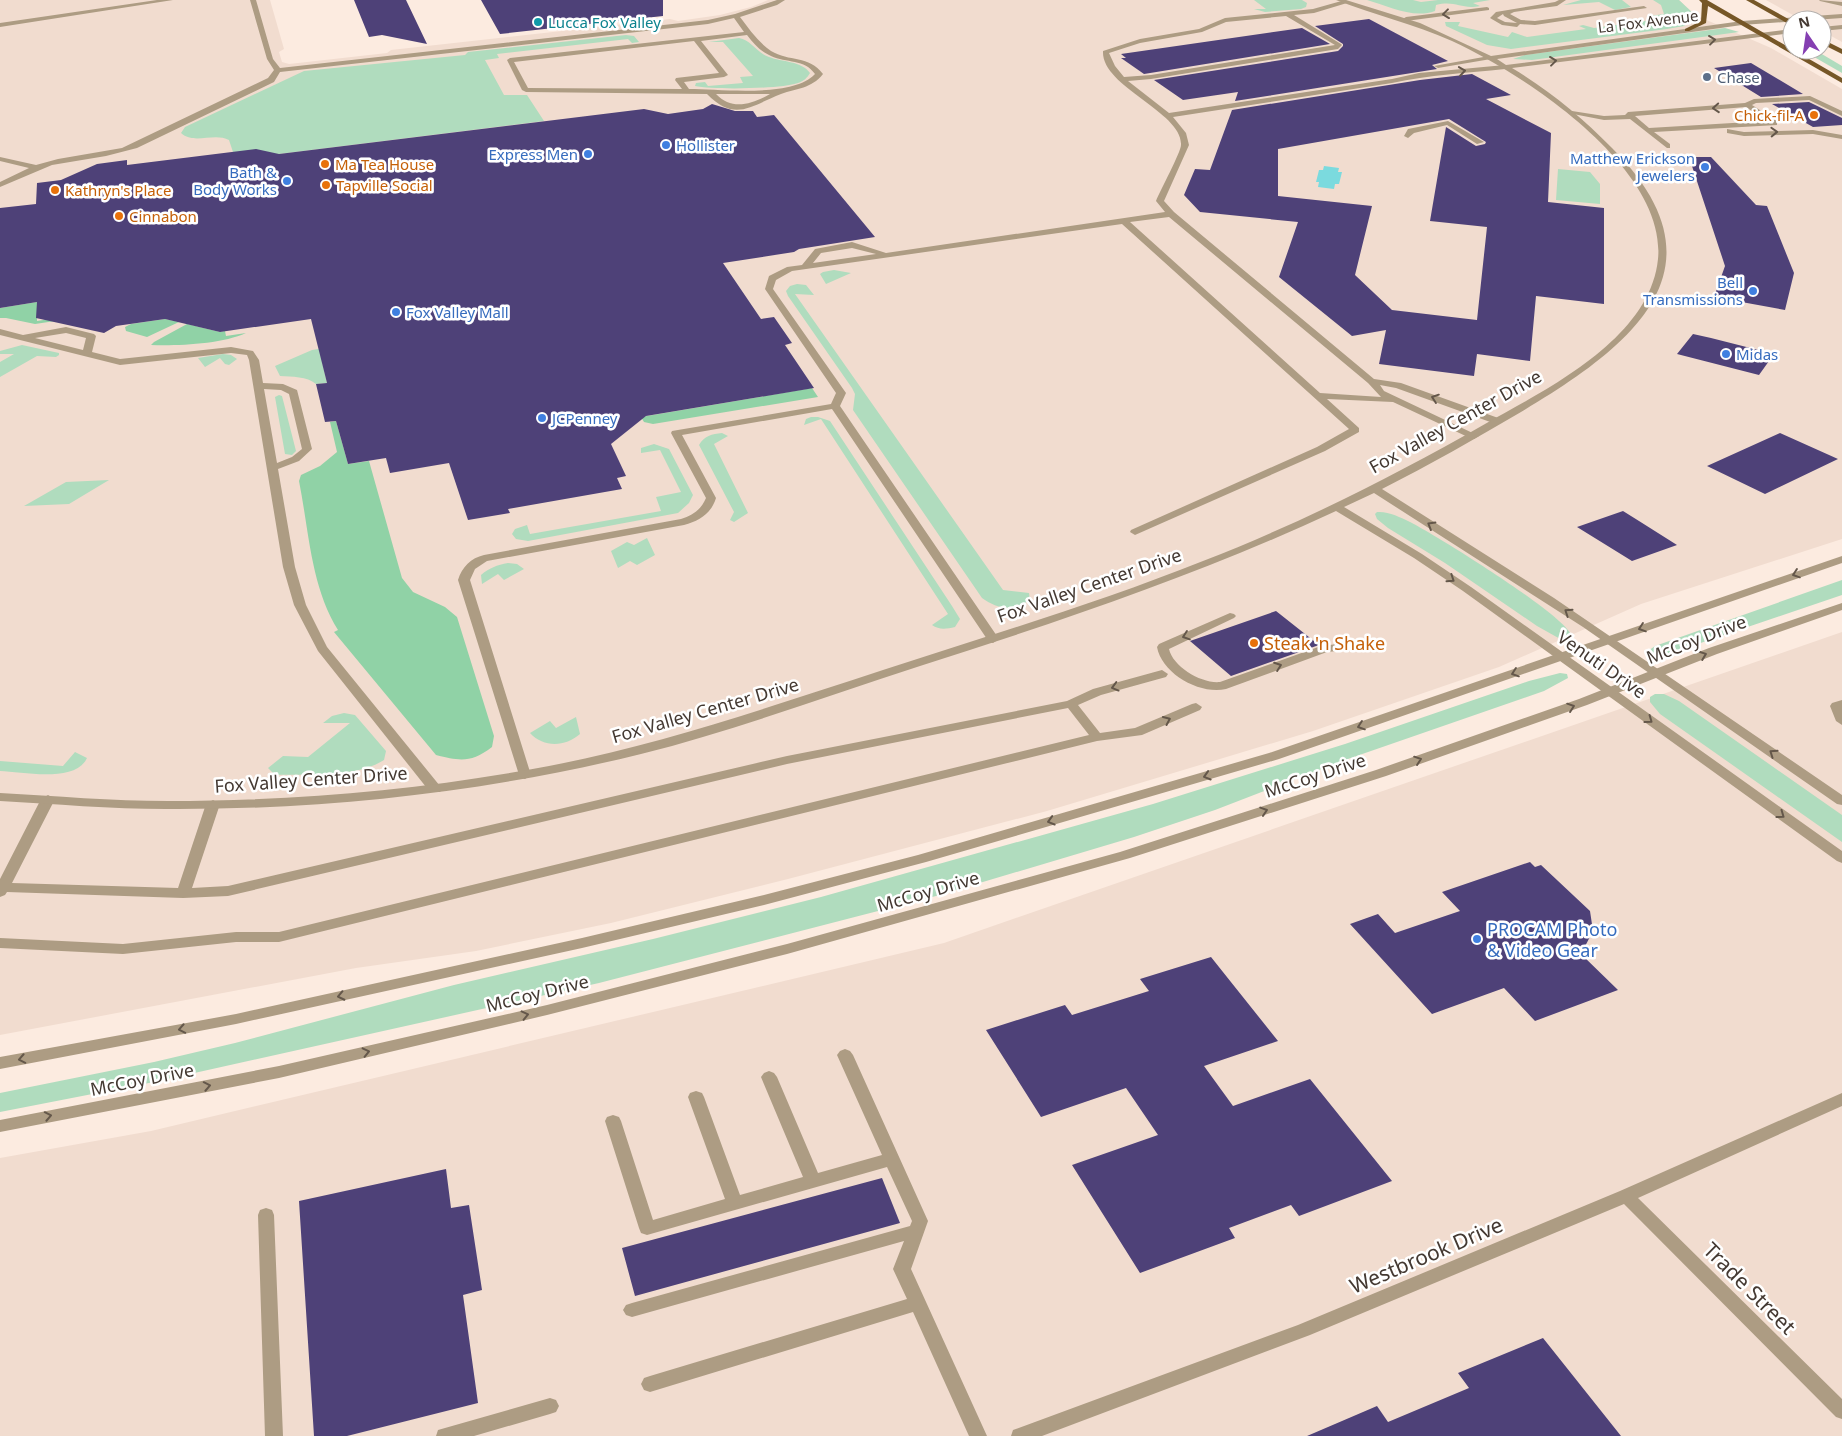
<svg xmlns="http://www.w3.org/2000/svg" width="1842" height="1436" viewBox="0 0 1842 1436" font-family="'Noto Sans',sans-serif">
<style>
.commercial{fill:#f1dccf}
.green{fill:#b0dcbe}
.forest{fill:#90d2a6}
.water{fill:#7bdade}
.building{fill:#4e4178;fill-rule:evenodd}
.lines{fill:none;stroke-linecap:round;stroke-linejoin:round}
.service{fill:#ad9c83;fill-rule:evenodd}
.minor{fill:#ad9c83;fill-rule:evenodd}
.tertiary{fill:#ad9c83;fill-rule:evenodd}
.primary{fill:#765727;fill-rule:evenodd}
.oneway{stroke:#64574a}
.culture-dot{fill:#0f9aa8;stroke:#fff;stroke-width:2}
.service-dot{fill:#5c6f8a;stroke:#fff;stroke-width:2}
.food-dot{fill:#e8710a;stroke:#fff;stroke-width:2}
.shop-dot{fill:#3f7fe0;stroke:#fff;stroke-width:2}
.labels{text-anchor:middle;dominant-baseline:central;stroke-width:5;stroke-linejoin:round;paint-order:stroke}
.far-street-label{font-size:15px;fill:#443932;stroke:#fff}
.far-culture-label{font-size:15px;fill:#0d838f;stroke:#fff;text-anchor:start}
.far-service-label{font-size:15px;fill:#4e5e75;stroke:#fff;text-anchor:start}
.far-food-label{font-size:15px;fill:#c56008;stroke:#fff;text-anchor:start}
.far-shop-label{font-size:15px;fill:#366cbe;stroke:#fff;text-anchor:start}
.street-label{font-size:18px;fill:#443932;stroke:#fff}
.food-label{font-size:18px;fill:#c56008;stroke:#fff;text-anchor:start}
.shop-label{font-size:18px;fill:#366cbe;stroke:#fff;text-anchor:start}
.near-street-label{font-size:21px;fill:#443932;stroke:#fff}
</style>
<rect width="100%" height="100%" fill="#fcebe0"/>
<path class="commercial" d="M0,0H270L284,49L279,52L282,62L289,64L387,53L391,50L670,19L678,21L720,15L751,7L768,0H1679L1695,15L1771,48L1842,89V539L1641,604L1499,667L1313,731L1047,811L788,879L611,923L476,951L356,968L0,1035Z
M1766,0H1842V42L1822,31V20H1802Z
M1842,632V1436H0V1158L151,1131L944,943Z"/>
<path class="green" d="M1254,0H1302L1307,3L1306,7L1301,9L1265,12L1254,9H1266Z
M1367,0H1413L1421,2L1438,0H1490L1473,3L1480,6C1461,10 1456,0 1436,5L1435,11C1413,19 1388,6 1367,0Z
M1581,0H1622L1631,7L1615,10L1599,2L1563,5Z
M1653,0H1679L1695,15L1694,20L1684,26L1667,29L1511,49L1487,45L1446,26L1445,22H1460L1458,26L1508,37L1512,32L1527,37L1586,29L1579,26L1583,25L1594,28L1659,19L1650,16L1664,14L1661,5Z
M1725,28L1739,32L1532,60L1513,59L1525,55Z
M626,35L634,36L639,42L632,43L628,39L497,54L499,58L485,60L504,95H527L544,121L279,154L233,152L229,140C214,132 194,145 181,133L185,127L304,71L465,55L468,52Z
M739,38C751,40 757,53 769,57C782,62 802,61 810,73C807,78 804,81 798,83C781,89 713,90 695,86L696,83L705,82L708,86L743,83L740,77L753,76L723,42H709Z
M1802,50H1815L1842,66V73Z
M1558,169L1590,172L1600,184V204L1556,200Z
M834,270L851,273L826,284L820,274L823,272Z
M797,284L806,285L814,295L795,294L1003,590L1029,593L1030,600C1012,611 999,610 982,598L853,410L855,394L852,388L788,296L786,291L790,286Z
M22,345L59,353V355L56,357L37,356L0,377V362L14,354H0V351Z
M325,348L322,362L327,383L316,384C307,376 292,377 280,376L275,366L312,350Z
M223,354L231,355L237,359L229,365L225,364L220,358L205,367L198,358Z
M279,395L282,396L296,451L292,455L285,454L275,397Z
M811,417H818L830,421L952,606L960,619L955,627C946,629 939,630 932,625L948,614L821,419L804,425L806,419Z
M722,433L728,436L714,444L748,513L734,522L730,520L734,512L699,445C704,436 712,434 722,433Z
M654,444L669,449L693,495L689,503L678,513L528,541L516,539L512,534L515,529L527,525L530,534L661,511L656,497L681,492L660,450L641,453V448Z
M109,480L69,504L24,506L66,482Z
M1377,512C1388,511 1400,517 1410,522C1434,534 1569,617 1572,637L1570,639L1562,640L1537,626L1445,563L1388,528L1377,519L1375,514Z
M647,538L655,555L637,565L630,561L618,568L611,551L627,542L634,545Z
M508,563L517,564L524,569L504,580L498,574L482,584L481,575C489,568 497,565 508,563Z
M1842,580V595L1677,651L1656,657L1650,655L1648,651L1655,646Z
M1560,673L1567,674L1568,678L1544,691L1345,760L1215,810L1134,837L936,896L599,983L154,1082L0,1112V1093L154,1062L235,1043L454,985L653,939L821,897L1153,804L1345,744L1529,681Z
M1655,694H1664L1679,701L1842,815V842L1660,714L1650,702V697Z
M344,713L355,715L386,751L384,760C356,778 308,774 275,775L268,768L283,756L308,757L350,723H323L332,716Z
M576,717L580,734C565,747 544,748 530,733L550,721L556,728Z
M75,752L87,758C76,783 23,772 0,771V761L63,766Z"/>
<path class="forest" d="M37,302V321L62,317V320L35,324L6,318H0V308Z
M165,319L179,322L147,337L126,331L125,327L131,324Z
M187,324L220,332L225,331L226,336L246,333C222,344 178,346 151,345L154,342Z
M812,388L818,397L653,424L644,422L641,417Z
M336,421L348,464L369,461L402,578L413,592L445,607L457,617L494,736L492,747C471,763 460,761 436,755L334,632L338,630C311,587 309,531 299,481L301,475L320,466L337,452L330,422Z"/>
<path class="water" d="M1324,166L1339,168L1338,172H1342L1339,184H1335L1334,189L1318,187L1319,182H1316L1319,170H1323Z"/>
<path class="building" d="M354,0H406L427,44L382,35L369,37Z
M481,0H663V16L500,34Z
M1369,19L1448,61L1432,65L1437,69L1235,101L1238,92L1183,100L1154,80L1338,51L1343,46V44L1315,26Z
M1302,28L1330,44L1144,74L1121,58H1126L1121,54Z
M1751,63L1803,94L1761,97L1714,68Z
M1472,74L1511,95L1486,99L1551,133L1548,202L1604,208V304L1536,296L1530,361L1477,354L1474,376L1379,364L1386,330L1352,336L1279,277L1298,222L1200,212L1184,195L1195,169L1210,170L1232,110L1420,80ZM1449,119L1486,142L1485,144L1476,146L1446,127L1430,221L1487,227L1477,320L1392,310L1355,275L1372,206L1278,196V149Z
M1809,102L1842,118V125L1813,127L1772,104Z
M712,104L735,111H753L757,117L774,115L875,237L799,249L794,252L723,263L761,319L774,317L792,343L785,345L814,388L646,416L611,444L626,476L617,478L622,489L508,509L510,513L468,520L449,463L390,473L386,458L348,464L336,421L325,422L316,384L327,383L311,319L220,332L165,319L116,326L104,333L36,318L37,302L0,308V208L36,204L37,183L61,180L97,164L127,160V165L256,149L279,154L644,109L668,114L703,109Z
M1689,157H1711L1756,205L1767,206L1794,273L1785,310L1714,297L1725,266Z
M1693,334L1711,338L1774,354L1759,375L1677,354Z
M1780,433L1838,459L1765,494L1707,466Z
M1623,511L1639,521L1677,545L1632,561L1577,527Z
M1276,611L1319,645L1231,676L1190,641Z
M1530,862L1535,867L1541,865L1590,911L1593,931L1581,954L1618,990L1535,1021L1504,988L1432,1014L1350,924L1378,914L1395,933L1460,911L1442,892Z
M1211,957L1278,1041L1204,1066L1233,1106L1310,1079L1392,1181L1299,1216L1291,1205L1229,1228L1235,1238L1140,1273L1072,1165L1158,1135L1126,1088L1041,1117L986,1030L1065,1005L1072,1015L1149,991L1140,979Z
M446,1169L451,1208L469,1205L482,1290L463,1295L478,1403L347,1436H314L299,1201Z
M882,1178L900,1223L635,1296L622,1248Z
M1543,1338L1621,1436H1307L1377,1406L1388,1422L1469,1388L1458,1373Z"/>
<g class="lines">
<path class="service" d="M250,0H256L273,59L280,68L708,20L735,14L777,0H785L777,5L740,17C749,29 758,42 771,51C789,62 809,55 823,74C811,89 797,88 781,94C752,105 735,123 707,94L526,92L522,90L507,60L510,58L744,32L734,18L708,24L280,72L274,82L137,148L106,156L52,165L0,187V182L29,168L0,161V157L36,165L58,159L122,148L268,78L274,70L267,59ZM747,35C754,44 761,52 771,56C786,63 805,59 815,74C793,98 721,89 689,89L684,82L724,77L728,75L701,41ZM694,41L719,73L676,78L675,80L682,89L528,88L514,62ZM716,94H770C752,104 732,111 716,94Z
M1345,0L1348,2L1347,3L1314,13L1294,15L1341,44L1342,45L1338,49L1151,79L1128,81L1169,113L1392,79L1419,73L1505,65L1509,67L1505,69C1467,73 1429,75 1392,83L1173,117L1186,133L1189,145L1164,201L1174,212L1374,379L1401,383L1501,419V423H1493L1396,388L1380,385L1384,391L1479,436L1474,439L1470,438L1393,402L1327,399L1359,428V432L1325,451L1135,535L1130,532L1131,530L1317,447L1349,429L1122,224L792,271L776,280L773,289L846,393L840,406L999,639L993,643L989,642L832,409L682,435L716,498C711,514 699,521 684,525L487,561L475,569L470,580L531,775L525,779L520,778L458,580C462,567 471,558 484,555L681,519C693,515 701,510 706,498L671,433L672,431L831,404L836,393L765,289L769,276L787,267L802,265L815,249L852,242L886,253L1165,212L1156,201C1160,191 1181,152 1181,145C1183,112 1101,87 1103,51L1140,39L1199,29L1225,18L1313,9ZM1286,16L1335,45L1151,75L1124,77L1115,66L1109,53L1140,43L1202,32L1226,22ZM1169,217L1368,383L1381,397L1320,393L1130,222ZM852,248L876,254L813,263L821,253Z
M1559,0H1566L1557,6L1514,12L1510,14L1521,20L1535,21L1644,6L1647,8L1535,25L1520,24L1517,27L1502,25L1490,18L1496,12L1555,2ZM1503,14L1504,16L1517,23L1505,22L1497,18Z
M1819,0L1842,2V6L1820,1Z
M1487,7L1489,8V10L1406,21L1403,19L1406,17Z
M1489,56L1492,58L1491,59L1438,68L1434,66Z
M1810,96L1842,111V116L1809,100L1756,103L1752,105L1777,121V125L1654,132L1670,144V148H1667L1630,119L1604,120L1568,113L1572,111L1604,116L1625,115L1628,112L1745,103L1754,99ZM1746,107L1766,121L1649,128L1635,116Z
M1448,121L1484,142L1477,144L1447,125L1414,133L1408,138L1404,136L1408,129Z
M1727,129L1744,132L1813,130L1842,135V139L1813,134L1744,136L1727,133Z
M66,327L94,334L96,336L92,352L120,359L231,347L253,351L259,360L263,383L283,384L297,390L312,449L299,461L278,469L295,567L306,605L327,647L440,786L442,789L440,792H430L318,651L294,605L283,567L249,360L247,355L231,353L120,365L0,335V329L23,335ZM66,333L86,338L83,350L35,338ZM264,389L281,390L289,394L302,449L292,457L277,463Z
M1230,613L1234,614L1236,616L1234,618L1169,649C1173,667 1202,684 1220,682L1321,646L1379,639L1385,643L1379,647L1327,652L1226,689C1200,695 1162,674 1157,647L1159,644Z
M1162,670L1168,674L1166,677L1101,695L1078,705L1100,733L1135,728L1192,704L1196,703L1202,707L1200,710L1142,735L1097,741L279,942H236L123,954L0,948V938L123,944L236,932H279L1089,735L1068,708L787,764L228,896L183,898L7,892L5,895L0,897V879L41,799L48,795L55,799L12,883L178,888L206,804L213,800L220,804L192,888L228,886L787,756L1067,701L1093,689Z
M1842,700V725L1836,721L1830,706L1832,703Z
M845,1049L850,1051L853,1055L928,1221L911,1269L987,1436H969L913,1312L650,1392L644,1390L641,1384L644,1378L650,1376L907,1299L893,1269L904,1241L632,1317L626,1315L623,1310L626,1305L632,1303L910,1226L912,1221L887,1167L647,1235L641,1233L639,1228L605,1121L607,1117L613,1115L619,1117L621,1121L653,1220L725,1199L688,1097L690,1093L696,1091L702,1093L704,1097L740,1195L803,1177L761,1077L764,1073L769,1071L774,1073L777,1077L818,1173L882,1155L837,1055L840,1051Z
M266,1208L272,1210L274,1215L283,1436H265L258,1215L260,1210Z
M550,1398L556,1400L559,1406L556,1412L550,1414L474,1436H436L438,1430Z"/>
<path class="minor" d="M157,0H173L0,27V23Z
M1336,0H1346L1420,23L1491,56L1742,21L1842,14V18L1742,25L1497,59L1506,65L1792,29V33L1512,68C1549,90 1582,117 1612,148C1733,269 1630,347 1521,412C1475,439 1429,465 1382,489L1554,598L1842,795V805L1837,804L1583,627L1374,493L1344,507L1422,554L1471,587L1842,851V863L1837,861L1463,591L1414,558L1336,511C1201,574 1061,621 920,666C827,696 736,730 641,754C486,792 326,810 166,809C111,809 55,804 0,801V793C56,796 112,801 168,801C296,801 423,790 549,766C663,744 772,706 883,670C990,635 1098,603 1203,561C1301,523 1394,476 1485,424C1547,389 1650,339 1658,259C1667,168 1524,74 1452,41C1414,24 1374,15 1336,0Z
M1842,25V29L1822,31V27Z
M1842,1093V1106L1638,1198L1842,1399V1419L1836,1417L1624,1204L1310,1335L1042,1436H1011L1013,1430L1298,1325L1620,1191Z"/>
<path class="tertiary" d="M1842,556V563L1279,759L926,862L764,905L582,948L236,1024L0,1069V1057L236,1014L582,938L764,895L918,855L1269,753Z
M1842,603V610L1717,654L1587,705L1386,776L1130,858L787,954L547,1015L279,1078L0,1132V1120L279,1066L547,1005L787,944L1120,852L1376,770L1579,699L1709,648Z"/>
<path class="primary" d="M1699,0H1707L1842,78V83L1708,6L1706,23L1689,31H1685V29L1701,21L1702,3Z
M1746,0H1754L1792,21V26Z
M1822,39L1842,49V54L1822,44Z"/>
</g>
<defs><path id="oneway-chevron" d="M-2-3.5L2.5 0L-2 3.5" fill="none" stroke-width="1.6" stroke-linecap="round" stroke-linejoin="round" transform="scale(1.25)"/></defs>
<g class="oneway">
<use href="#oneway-chevron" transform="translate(1446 14) rotate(173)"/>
<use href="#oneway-chevron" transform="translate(1712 40) rotate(-7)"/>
<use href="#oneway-chevron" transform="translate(1553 61) rotate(-7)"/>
<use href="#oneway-chevron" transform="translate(1462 71) rotate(-8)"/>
<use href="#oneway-chevron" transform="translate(1716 108) rotate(176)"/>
<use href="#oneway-chevron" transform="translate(1774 132) rotate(-2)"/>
<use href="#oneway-chevron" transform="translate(1435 398) rotate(-161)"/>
<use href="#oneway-chevron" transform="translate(1431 525) rotate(-149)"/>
<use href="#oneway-chevron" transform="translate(1796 574) rotate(161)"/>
<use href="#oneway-chevron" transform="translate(1451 579) rotate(34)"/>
<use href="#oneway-chevron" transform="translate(1568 612) rotate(-146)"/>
<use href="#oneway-chevron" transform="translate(1642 628) rotate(161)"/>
<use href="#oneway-chevron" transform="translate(1186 636) rotate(161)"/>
<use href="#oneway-chevron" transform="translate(1703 655) rotate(-21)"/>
<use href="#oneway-chevron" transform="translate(1278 666) rotate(-20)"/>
<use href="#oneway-chevron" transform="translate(1515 673) rotate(161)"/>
<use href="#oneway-chevron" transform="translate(1115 687) rotate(165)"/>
<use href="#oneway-chevron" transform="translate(1571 707) rotate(-19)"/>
<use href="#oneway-chevron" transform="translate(1167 720) rotate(-24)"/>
<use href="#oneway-chevron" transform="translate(1649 720) rotate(36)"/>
<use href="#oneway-chevron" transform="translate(1361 726) rotate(161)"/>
<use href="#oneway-chevron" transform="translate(1773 753) rotate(-145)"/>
<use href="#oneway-chevron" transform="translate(1418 760) rotate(-19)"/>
<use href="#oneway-chevron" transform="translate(1207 776) rotate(163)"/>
<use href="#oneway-chevron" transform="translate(1264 811) rotate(-18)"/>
<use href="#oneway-chevron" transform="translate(1781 815) rotate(36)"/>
<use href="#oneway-chevron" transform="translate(1051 821) rotate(164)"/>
<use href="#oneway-chevron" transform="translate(341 996) rotate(168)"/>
<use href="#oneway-chevron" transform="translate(525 1015) rotate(-13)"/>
<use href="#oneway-chevron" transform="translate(182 1029) rotate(169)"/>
<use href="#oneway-chevron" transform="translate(366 1052) rotate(-13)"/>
<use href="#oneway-chevron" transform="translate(22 1059) rotate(169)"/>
<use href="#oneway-chevron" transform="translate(207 1086) rotate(-11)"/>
<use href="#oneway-chevron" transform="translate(48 1116) rotate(-11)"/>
</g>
<circle class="culture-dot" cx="538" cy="22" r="5"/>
<circle class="service-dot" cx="1707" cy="77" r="5"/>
<g class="food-dot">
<circle cx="1814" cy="115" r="5"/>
<circle cx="325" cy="164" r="5"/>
<circle cx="326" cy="185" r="5"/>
<circle cx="55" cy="190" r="5"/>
<circle cx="119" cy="216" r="5"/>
<circle cx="1254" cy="643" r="5"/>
</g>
<g class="shop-dot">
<circle cx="666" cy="145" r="5"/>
<circle cx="588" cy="154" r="5"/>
<circle cx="1705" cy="167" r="5"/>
<circle cx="287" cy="181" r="5"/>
<circle cx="1753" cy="291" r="5"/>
<circle cx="396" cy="312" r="5"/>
<circle cx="1726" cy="354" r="5"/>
<circle cx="542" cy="418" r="5"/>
<circle cx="1477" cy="939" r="5"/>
</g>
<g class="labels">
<g class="far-street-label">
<text transform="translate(1648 21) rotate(-7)">La Fox Avenue</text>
</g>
<g class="far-culture-label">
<text x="548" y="22">Lucca Fox Valley</text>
</g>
<g class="far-service-label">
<text x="1717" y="77">Chase</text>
</g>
<g class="far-food-label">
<text x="1804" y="115" text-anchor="end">Chick-fil-A</text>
<text x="335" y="164">Ma Tea House</text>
<text x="336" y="185">Tapville Social</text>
<text x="65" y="190">Kathryn's Place</text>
<text x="129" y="216">Cinnabon</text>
</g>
<g class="far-shop-label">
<text x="676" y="145">Hollister</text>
<text x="578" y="154" text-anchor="end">Express Men</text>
<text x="1695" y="158" text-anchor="end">Matthew Erickson<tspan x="1695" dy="17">Jewelers</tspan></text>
<text x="277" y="172" text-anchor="end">Bath &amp;<tspan x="277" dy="17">Body Works</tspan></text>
<text x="1743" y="282" text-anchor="end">Bell<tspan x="1743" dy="17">Transmissions</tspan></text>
<text x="406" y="312">Fox Valley Mall</text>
<text x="1736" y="354">Midas</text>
<text x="552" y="418">JCPenney</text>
</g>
<g class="street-label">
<text transform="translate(1455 421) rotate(-29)">Fox Valley Center Drive</text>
<text transform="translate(1089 585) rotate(-19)">Fox Valley Center Drive</text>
<text transform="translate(1696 639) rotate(-21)">McCoy Drive</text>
<text transform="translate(1602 664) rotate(35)">Venuti Drive</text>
<text transform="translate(705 710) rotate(-16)">Fox Valley Center Drive</text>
<text transform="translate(1315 775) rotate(-18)">McCoy Drive</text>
<text transform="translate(311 779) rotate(-4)">Fox Valley Center Drive</text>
<text transform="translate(928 891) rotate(-16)">McCoy Drive</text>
<text transform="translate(537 993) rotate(-14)">McCoy Drive</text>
<text transform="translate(142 1079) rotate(-11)">McCoy Drive</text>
</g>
<g class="food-label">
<text x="1264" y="643">Steak 'n Shake</text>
</g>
<g class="shop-label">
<text x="1487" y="929">PROCAM Photo<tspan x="1487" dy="21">&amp; Video Gear</tspan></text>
</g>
<g class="near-street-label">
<text transform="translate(1426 1255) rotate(-23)">Westbrook Drive</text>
<text transform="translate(1750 1288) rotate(45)">Trade Street</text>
</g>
</g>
<g transform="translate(1807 35) rotate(347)"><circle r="24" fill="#ffffff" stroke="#b4b0ad"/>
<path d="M0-4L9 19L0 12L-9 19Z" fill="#853fb2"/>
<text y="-8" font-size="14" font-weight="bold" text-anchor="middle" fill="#443932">N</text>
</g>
</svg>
